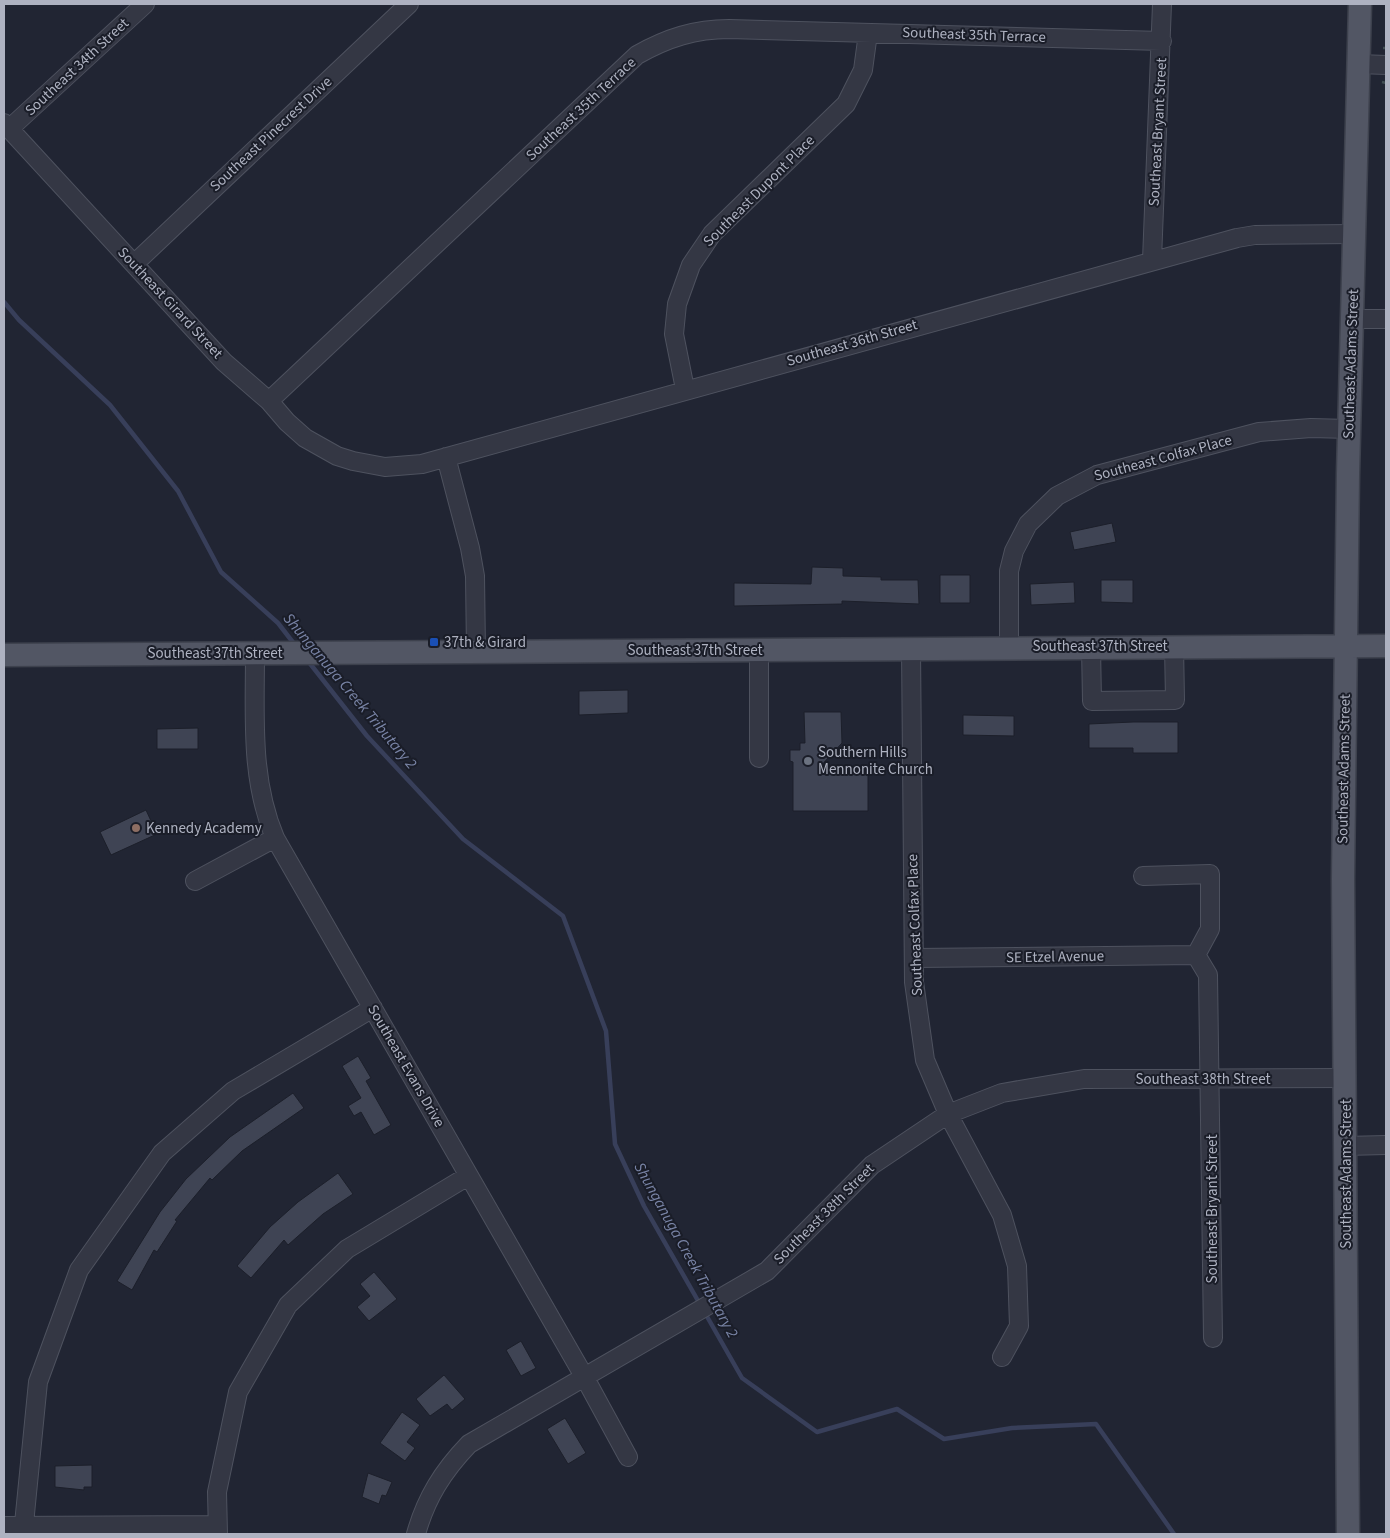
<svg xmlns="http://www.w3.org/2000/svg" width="1390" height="1538" viewBox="0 0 1390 1538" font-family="'Source Sans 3',sans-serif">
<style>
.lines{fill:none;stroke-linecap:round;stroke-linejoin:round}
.stream{stroke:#383f5a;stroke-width:4.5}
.building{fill:#3f4454;stroke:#1c1f2a}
.minor-casing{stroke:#4e525f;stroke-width:20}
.major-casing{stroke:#3d414d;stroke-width:25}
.path{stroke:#424e53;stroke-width:2.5;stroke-dasharray:4 4;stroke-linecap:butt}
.minor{stroke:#343744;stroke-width:18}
.major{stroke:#525664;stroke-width:22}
.transit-dot{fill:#1a4fb4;stroke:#1a1d28;stroke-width:2}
.worship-dot{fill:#6b7280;stroke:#1a1d28;stroke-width:2}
.education-dot{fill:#8d6e63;stroke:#1a1d28;stroke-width:2}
.labels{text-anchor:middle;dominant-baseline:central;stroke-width:4;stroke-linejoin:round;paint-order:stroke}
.street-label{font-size:15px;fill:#aeb2c1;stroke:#1a1d28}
.poi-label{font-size:15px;fill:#aeb2c1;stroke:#1a1d28;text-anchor:start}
.water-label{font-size:16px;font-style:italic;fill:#7984a6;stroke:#1a1d28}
</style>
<rect width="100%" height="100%" fill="#212533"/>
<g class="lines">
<path class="stream" d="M4,302L19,320L110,405L178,491L221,572L278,623L295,645
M308,661L367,736L463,839L563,916L606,1031L615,1144L644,1206L701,1306
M705,1313L742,1378L817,1432L897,1409L944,1439L1012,1428L1096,1424L1174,1534"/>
</g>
<path class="building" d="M1112,523L1116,542L1074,550L1070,532Z
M812,567L843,568V576L881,577V580H918L919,604L842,601V604L734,606V583L811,584Z
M940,575H970V603H940Z
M1101,580H1133V603L1101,602Z
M1074,582L1075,603L1031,605L1030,584Z
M628,690V713L579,715V691Z
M804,712H841L842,743L818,769H868V811H793V762L790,761V750H800V743H805Z
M963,715L1014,716V736L963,735Z
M1133,722H1178V753H1133V748H1089V724Z
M198,728V749H157V729Z
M146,810L157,834L111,855L100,832Z
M358,1056L371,1078L366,1081L391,1125L374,1135L361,1112L354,1116L348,1106L361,1098L342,1066Z
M293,1093L304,1108L242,1151L212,1180L210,1178L175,1220L177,1221L157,1252L154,1250L132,1290L117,1281L160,1212L186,1179L230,1137Z
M338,1173L353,1194L323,1214L288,1245L284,1240L251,1278L237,1266L270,1227L298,1202Z
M374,1272L397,1299L369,1321L357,1307L370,1296L360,1284Z
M521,1341L536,1368L521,1376L506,1350Z
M444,1375L465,1399L452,1410L447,1404L430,1416L416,1399Z
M402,1412L420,1425L407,1442L415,1448L405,1461L380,1443Z
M565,1418L586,1453L568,1464L547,1429Z
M92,1465V1487H84V1490L55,1487V1466Z
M368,1473L392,1482L386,1496L382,1495L379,1504L362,1497Z"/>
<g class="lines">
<g class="minor-casing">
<path id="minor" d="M1359,64L1386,65
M4,123L224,362L269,401L287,422L305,438L337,456L353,461L385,467L422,464L1237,238L1255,235L1355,234
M9,129L145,4
M1152,260L1162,4
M134,264L409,4
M1352,319H1386
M685,389L674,334L677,304L691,265L712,234L846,104L863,70L868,33
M269,401L637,55C667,38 695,29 729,29L1162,41
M446,457L470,548L475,576L476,652
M1009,647V571L1014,551L1028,524L1057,496L1097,475L1259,432L1311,428L1349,429
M1091,647L1092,701L1175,700L1174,646
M911,648L914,982L925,1060L948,1114L1002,1215L1017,1266L1019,1326L1002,1357
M759,649V758
M255,653C255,716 250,779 275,838L585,1378L628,1457
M1143,876L1210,874V929L1196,955
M195,881L275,838
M1196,955L1208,975L1213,1338
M914,958L1196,955
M1345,1146L1386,1145
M4,1526L217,1525
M23,1534L38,1382L79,1270L162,1153L233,1091L373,1008
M218,1534L217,1492L238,1392L288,1305L347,1249L468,1176
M416,1534C426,1498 443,1471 469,1444L767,1271L872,1165L948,1114L1002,1093L1084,1079L1345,1078"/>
</g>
<g class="major-casing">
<path id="major" d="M4,655L1386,646
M1348,1534L1343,879L1348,474L1360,4"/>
</g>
<path class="path" d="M1383,48H1386
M1382,82L1386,83"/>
<use href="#minor" class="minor"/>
<use href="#major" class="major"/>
</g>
<rect class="transit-dot" x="429" y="637" width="10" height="10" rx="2.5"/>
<circle class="worship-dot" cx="808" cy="761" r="5"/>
<circle class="education-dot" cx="136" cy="828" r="5"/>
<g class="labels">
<g class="street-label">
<text transform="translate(974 35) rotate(2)">Southeast 35th Terrace</text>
<text transform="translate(77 67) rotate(-43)">Southeast 34th Street</text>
<text transform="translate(581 109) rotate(-43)">Southeast 35th Terrace</text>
<text transform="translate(1158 132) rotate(-87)">Southeast Bryant Street</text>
<text transform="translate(271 134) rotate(-43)">Southeast Pinecrest Drive</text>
<text transform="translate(759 191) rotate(-45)">Southeast Dupont Place</text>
<text transform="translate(170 303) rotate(47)">Southeast Girard Street</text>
<text transform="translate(852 343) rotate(-16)">Southeast 36th Street</text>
<text transform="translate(1351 364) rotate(-88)">Southeast Adams Street</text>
<text transform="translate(1163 458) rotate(-15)">Southeast Colfax Place</text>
<text x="1100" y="646">Southeast 37th Street</text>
<text x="695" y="650">Southeast 37th Street</text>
<text x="215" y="653">Southeast 37th Street</text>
<text transform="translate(1344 769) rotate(-89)">Southeast Adams Street</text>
<text transform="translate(915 925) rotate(-92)">Southeast Colfax Place</text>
<text transform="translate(1055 957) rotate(-1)">SE Etzel Avenue</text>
<text transform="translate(406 1066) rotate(60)">Southeast Evans Drive</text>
<text x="1203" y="1079">Southeast 38th Street</text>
<text transform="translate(1346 1174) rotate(-90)">Southeast Adams Street</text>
<text transform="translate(1212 1209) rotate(-90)">Southeast Bryant Street</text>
<text transform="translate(824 1214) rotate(-45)">Southeast 38th Street</text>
</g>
<g class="poi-label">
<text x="444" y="642">37th &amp; Girard</text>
<text x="818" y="752">Southern Hills<tspan x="818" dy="17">Mennonite Church</tspan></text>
<text x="146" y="828">Kennedy Academy</text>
</g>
<g class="water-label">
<text transform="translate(350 691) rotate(50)">Shunganuga Creek Tributary 2</text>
<text transform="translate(686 1250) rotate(61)">Shunganuga Creek Tributary 2</text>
</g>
</g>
<rect width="1390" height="1538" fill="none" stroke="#aeb2c1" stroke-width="10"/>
</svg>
